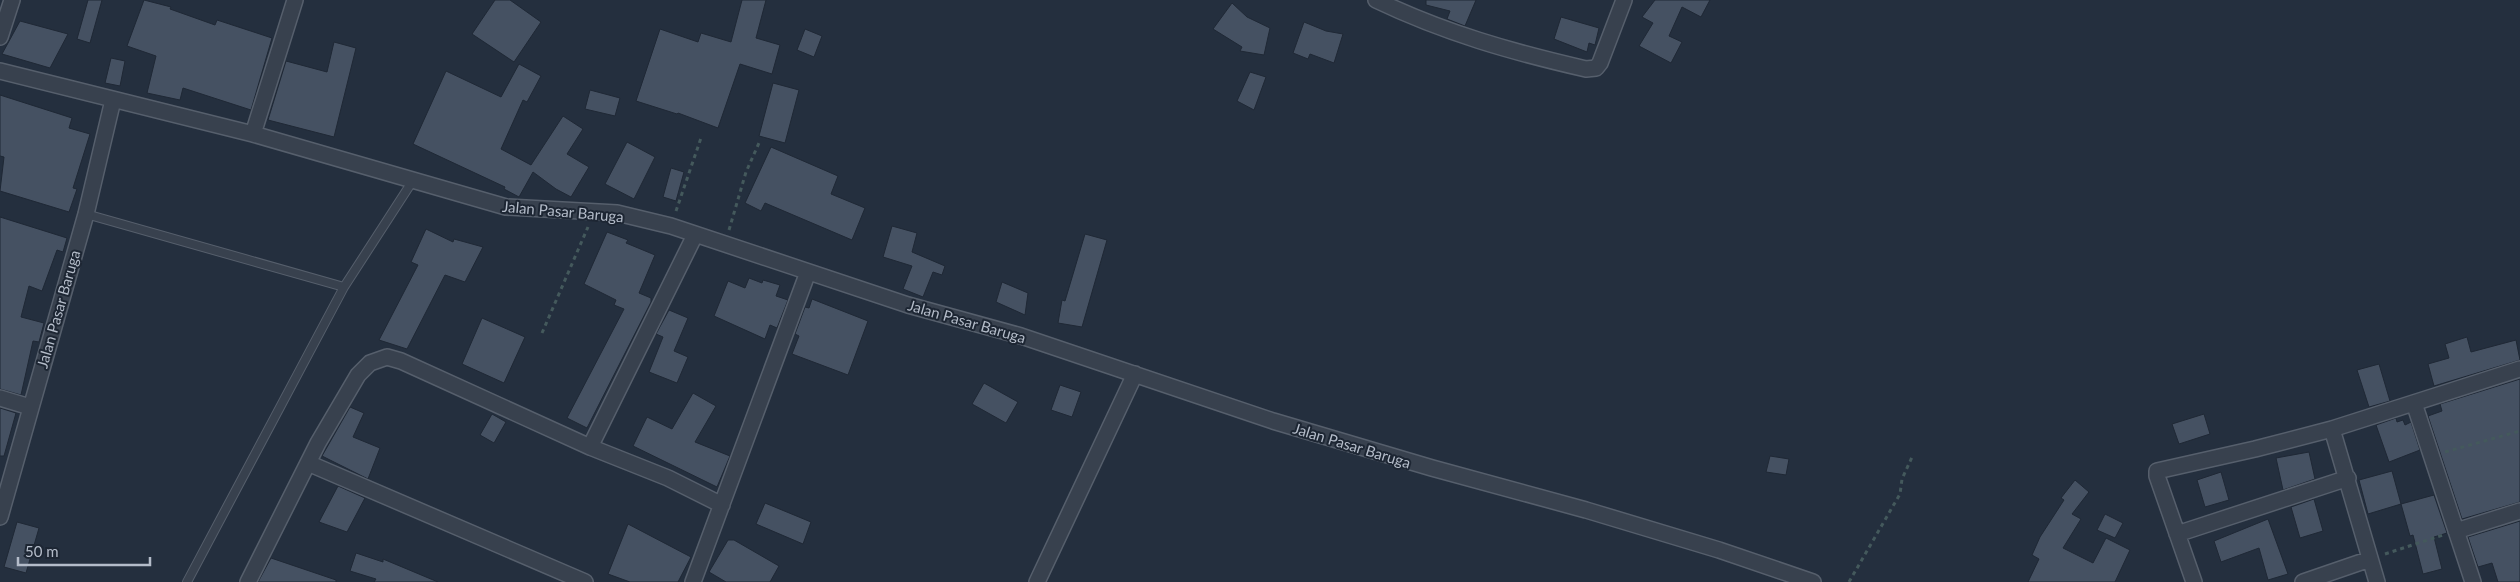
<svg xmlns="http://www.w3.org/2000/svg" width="2520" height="582" viewBox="0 0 2520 582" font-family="Lato,sans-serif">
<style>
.building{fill:#455162;stroke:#1f2835}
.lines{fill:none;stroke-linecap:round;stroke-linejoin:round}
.lane-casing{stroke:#565f6c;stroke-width:10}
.street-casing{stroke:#565f6c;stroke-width:18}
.path{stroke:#44595c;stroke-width:3;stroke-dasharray:4 4;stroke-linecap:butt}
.lane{stroke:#38414e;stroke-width:8}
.street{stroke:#38414e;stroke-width:15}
.labels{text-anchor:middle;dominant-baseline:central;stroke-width:4;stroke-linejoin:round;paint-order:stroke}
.street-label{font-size:15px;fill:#b4bcc9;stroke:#1d2633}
</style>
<rect width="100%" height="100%" fill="#242f3e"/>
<path class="building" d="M88,0H102L90,43L77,39Z
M144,0L171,7L170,9L215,25L217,20L272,38L251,110L183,88L180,100L147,93L156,56L127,46Z
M495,0H510L541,22L514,62L472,34Z
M742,0H766L756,38L780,45L772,74L740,64L718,128L678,113L677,114L636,101L660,29L698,42L701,33L731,42Z
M1426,0H1476L1465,26L1447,19L1450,11L1426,5Z
M1655,0H1710L1701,17L1682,7L1669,36L1682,42L1671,63L1639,46L1653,23L1642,17Z
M1232,3L1247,17L1270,28L1264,55L1240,51L1242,47L1213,29Z
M1561,17L1599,28L1595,45L1589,43L1587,52L1554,39Z
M20,21L68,34L50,68L2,54Z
M1304,22L1326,31L1343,34L1334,63L1310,54L1308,59L1293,53Z
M805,29L822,36L814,57L797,50Z
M334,42L356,48L334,137L268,120L286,61L327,72Z
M111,58L125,61L120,86L105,83Z
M519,64L541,76L527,102L523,100L501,149L531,165L563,116L583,129L567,154L589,167L571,197L556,189L533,172L519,197L504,189L505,187L413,144L446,71L501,97Z
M1250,72L1266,77L1254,110L1237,101Z
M773,83L799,90L785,143L759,136Z
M590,90L620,98L615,116L585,109Z
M0,95L72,118L69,128L90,134L73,188L77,189L69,212L0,191L4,157L0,156Z
M627,142L655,157L634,199L605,184Z
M771,147L838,176L831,194L865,208L852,240L765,203L761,211L745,203Z
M671,168L684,172L676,201L663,197Z
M0,217L67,238L63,252L57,250L42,291L29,286L21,317L44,323L39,342L33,341L21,395L0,389Z
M892,226L917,233L912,252L945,266L942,275L933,272L923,297L903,289L912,266L883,257Z
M426,229L453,242L454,239L483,247L465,282L445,275L407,349L379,340L418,265L411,262Z
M607,232L628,240L626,243L655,255L639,293L651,298V302L587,428L567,418L624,309L614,305L616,300L584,284Z
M1085,234L1107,240L1082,327L1058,323L1062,300L1065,301Z
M749,278L762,283L763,280L780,285L776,296L788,300L777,328L770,325L765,339L714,316L728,281L745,288Z
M1002,282L1028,293L1025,315L996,302Z
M812,299L868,321L848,375L792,354L799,336L795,334L805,307L809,308Z
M669,310L688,318L674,351L688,357L677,383L649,372L663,337L656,334Z
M482,318L525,337L504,383L462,364Z
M2467,337L2471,352L2516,340L2520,360L2434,386L2428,364L2449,358L2445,344Z
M2379,364L2390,401L2369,407L2357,370Z
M2520,379V502L2462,519L2428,416L2442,411L2440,404Z
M984,383L1018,402L1006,423L972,404Z
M1060,385L1081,392L1072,417L1051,410Z
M693,393L716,406L695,442L730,456L717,487L633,446L647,417L672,429Z
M350,407L364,413L353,437L380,448L368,479L322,456Z
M0,408L16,413L4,456H0Z
M492,414L506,422L494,443L480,435Z
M2204,414L2210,434L2179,444L2172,424Z
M2396,418L2397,422L2403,420L2405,425L2411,422L2420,450L2389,462L2376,425Z
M2309,452L2315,479L2283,490L2276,458Z
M1770,456L1789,459L1786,475L1766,472Z
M2392,471L2401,504L2368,514L2359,480Z
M2221,472L2229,500L2205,507L2197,480Z
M2075,480L2089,492L2072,514L2081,519L2063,548L2093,563L2106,538L2130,550L2115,582H2028L2039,559L2032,555L2040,537L2064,500L2061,498Z
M338,486L365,498L347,532L319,522Z
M2434,495L2447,533L2434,537L2442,569L2423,574L2413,535L2410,536L2401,504Z
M2314,499L2323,531L2300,538L2291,507Z
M765,503L811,522L803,544L756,524Z
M2105,514L2123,523L2115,538L2097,530Z
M2268,519L2288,574L2268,580L2259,548L2221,562L2214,541Z
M2520,521V582H2498L2492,563L2478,567L2468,537Z
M17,522L39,528L26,573L4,567Z
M628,524L691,557L678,582H630L608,574Z
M728,540H734L779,566L770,582H726L709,572Z
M356,553L383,562V559L438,582H374L376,579L350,571Z
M271,558L336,580V582H258Z"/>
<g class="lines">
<g class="lane-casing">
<path id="lane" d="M86,214L344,287
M187,582L344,287L412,182"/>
</g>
<g class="street-casing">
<path id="street" d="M1376,0C1445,33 1512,52 1586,69L1596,68L1600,63L1624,0
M0,37L12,0
M0,71L253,134L506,207L617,213L671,226L908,305L1021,336L1273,421L1432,468L1586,510L1719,550L1813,582
M253,134L295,0
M695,235L590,447L668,478L722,505
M0,398L30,407
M2414,403L2473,582
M2332,429L2377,582
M308,463L585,582
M0,517L86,214L113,100
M2456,531L2520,511
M2177,534L2348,478
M248,582L318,443L358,375L370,363L387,357L401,361L590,447
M693,582L808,272
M1037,582L1135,374
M2194,582L2157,476V471L2255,449L2332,429L2520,369
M2303,582L2370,559"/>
</g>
<path class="path" d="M676,211L701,138
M729,230L746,172L759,143
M542,333L588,227
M2445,452L2520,431
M2385,554L2443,535
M1849,582L1900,494L1902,479L1913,455"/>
<use href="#lane" class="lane"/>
<use href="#street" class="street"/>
</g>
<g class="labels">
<g class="street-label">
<text transform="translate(563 211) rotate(5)">Jalan Pasar Baruga</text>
<text transform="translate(58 309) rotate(-74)">Jalan Pasar Baruga</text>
<text transform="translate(967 321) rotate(16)">Jalan Pasar Baruga</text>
<text transform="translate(1352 445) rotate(17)">Jalan Pasar Baruga</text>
</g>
</g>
<path d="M18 557v8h132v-8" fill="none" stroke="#b4bcc9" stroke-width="2.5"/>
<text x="25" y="557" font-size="15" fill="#b4bcc9" stroke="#1d2633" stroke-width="4" paint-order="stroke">50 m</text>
</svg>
